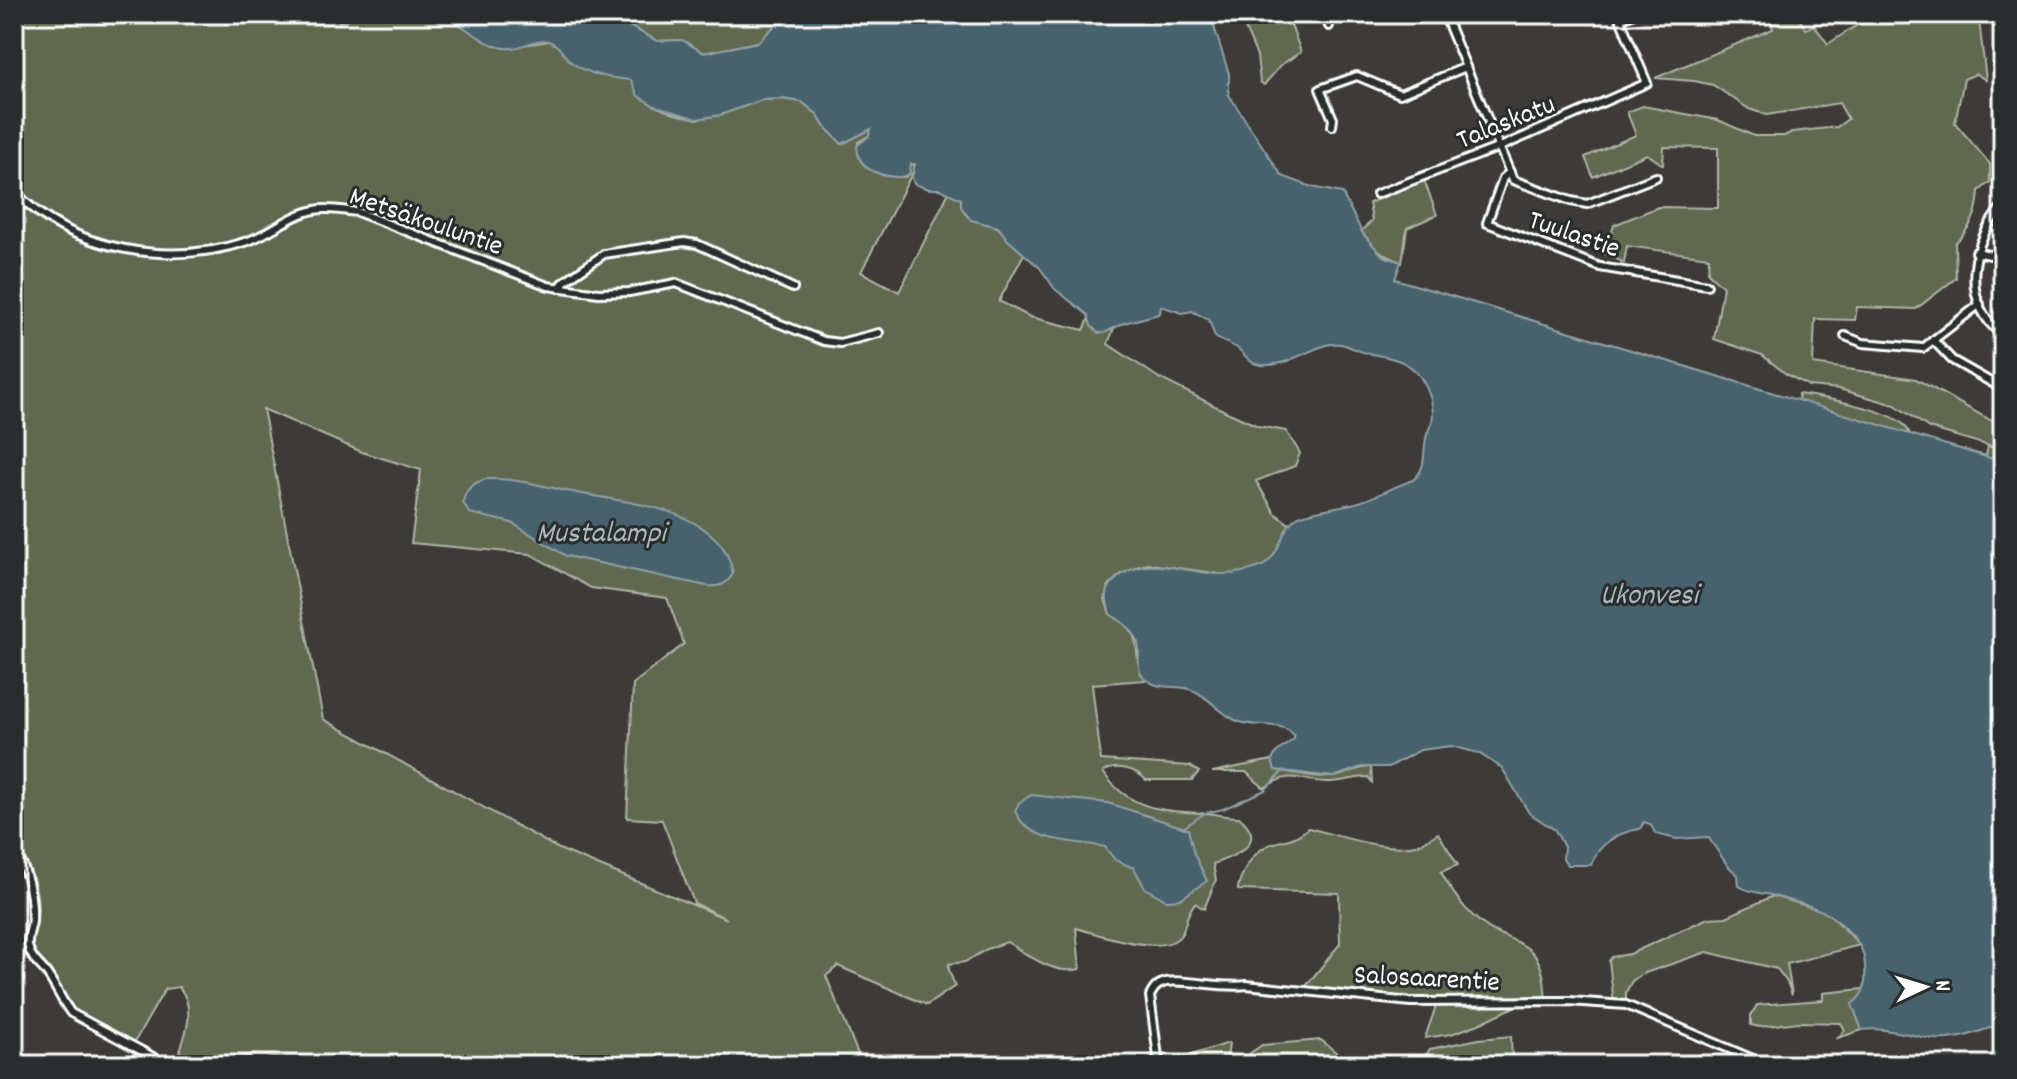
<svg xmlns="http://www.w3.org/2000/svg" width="2017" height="1079" font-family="Dekko,sans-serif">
<rect width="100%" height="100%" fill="#3d3a38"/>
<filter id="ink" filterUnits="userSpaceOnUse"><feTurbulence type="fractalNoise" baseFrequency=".0125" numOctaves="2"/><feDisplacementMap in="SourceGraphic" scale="16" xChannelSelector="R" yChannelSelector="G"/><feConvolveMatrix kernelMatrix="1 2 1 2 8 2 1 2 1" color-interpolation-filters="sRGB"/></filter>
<g filter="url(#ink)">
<g fill="#60694f" stroke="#b0b4a7" stroke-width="2" fill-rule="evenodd">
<path d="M14 14H330L340 22 360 14H438L460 22 472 33 504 48 549 41 557 45 572 62 597 75 631 79 639 96 655 106 675 114 697 119 720 115 762 100 783 99 802 102 817 114 824 126 842 144 871 129 869 136 858 142 860 159 882 175 905 177 909 174 911 164 916 166 861 272 899 292 949 192 961 199C963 229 985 216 1000 229 1008 236 1015 246 1024 254L999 301 1030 317 1084 330 1089 318C1092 333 1101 335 1114 328L1108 344 1159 378 1227 412 1258 426 1286 431 1300 453 1295 466 1256 481 1275 513 1289 524 1303 517 1320 528 1328 523 1329 530 1317 540 1306 539V551L1297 556 1292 555 1290 559 1295 572 1309 584 1306 588 1302 587 1298 594 1306 601 1303 608 1299 606 1298 610 1301 613V623L1292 625 1289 633 1281 639C1278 639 1274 637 1270 637 1263 638 1260 643 1252 642 1221 640 1207 603 1209 576L1220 574 1150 564 1139 566 1120 575 1108 586 1105 599 1110 614C1152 639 1126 652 1147 680L1092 684 1101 760 1190 766 1199 772 1192 780H1146C1135 768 1116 764 1103 772 1128 809 1161 811 1202 813 1214 813 1226 817 1239 817 1270 843 1235 856 1213 864L1216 880 1204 909 1195 903C1184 916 1187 928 1180 936 1164 957 1097 934 1076 928L1080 969C1055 976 1028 955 1007 942L987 949 965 962 949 964V970L955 986 927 1005 838 966 826 976 860 1059 845 1065H281V1059C261 1053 247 1055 227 1061L226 1065H175C184 1039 198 1010 179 987L165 989 134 1043 77 1012C68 1005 33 955 32 946 31 933 38 922 38 909 38 887 29 861 14 846ZM263 409 362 452 421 470 411 543 530 554 591 588 667 598 684 644 633 684 627 818 662 820 694 903 727 919 559 849 323 719Z"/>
<path d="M607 14H779L781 20 758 42 704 53 682 40 657 41Z"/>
<path d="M1239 14H1287L1301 52 1281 65 1264 85 1260 82 1257 56Z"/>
<path d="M1768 14H1796L1806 29 1814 25 1828 44 1874 14H1967L1968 21 1979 20 1986 80 1976 74 1964 79 1955 123 1990 164V182L1979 191C1978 213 1971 228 1955 243L1956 278 1916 309 1857 307 1855 320 1815 319 1813 364 1916 379 2003 427V450L1929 428 1895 405 1839 389 1809 386 1786 374 1762 355 1714 339 1723 287 1708 273 1709 257 1627 246 1624 263 1605 254 1614 225 1658 207 1718 208V148L1664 147 1663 165 1647 154 1593 177 1585 157 1636 135 1627 112 1643 106 1718 120 1754 136H1784L1792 132 1837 127 1848 119 1839 103 1767 115 1749 109 1713 85 1694 81 1655 78 1773 29Z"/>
<path d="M1424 180 1437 215 1407 228 1402 263 1378 251 1361 231 1372 221 1369 203Z"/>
<path d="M1798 394C1821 397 1889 409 1904 425 1907 428 1909 432 1911 436L1986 456 1988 446 2003 451V487L1799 405Z"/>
<path d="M1272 760 1276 770C1294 773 1315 778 1333 777 1346 775 1357 767 1371 767L1372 782 1368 777C1354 777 1344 782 1331 782 1299 783 1295 768 1264 788L1246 772H1212Z"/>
<path d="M1308 828C1339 835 1391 855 1422 843 1427 840 1433 836 1438 833L1458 865 1441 872C1455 898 1472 921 1499 934 1510 939 1523 943 1532 952 1545 966 1545 987 1546 1005L1516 1006 1479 1024 1451 1034 1425 1038 1437 1003 1302 991 1340 944 1339 893 1238 890C1238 882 1241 878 1244 871 1265 831 1287 849 1308 828Z"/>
<path d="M1773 896 1828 912 1860 945 1787 964 1792 995 1787 982 1777 969 1707 952 1642 974 1632 981 1626 992V1005L1614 1004 1609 961 1612 957 1630 954 1708 918 1726 917Z"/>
<path d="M1864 989 1861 997 1853 1004 1862 1030 1838 1038 1845 1030 1841 1023 1798 1022 1759 1027 1751 1025V1015L1757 1005 1823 1000V993Z"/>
<path d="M1511 1036 1512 1065H1448L1426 1055 1430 1049 1479 1039Z"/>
<path d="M1321 1040 1337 1053 1346 1065H1160L1229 1043 1227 1059 1240 1060 1262 1045Z"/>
</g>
<g fill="#47626c" stroke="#91a1a7" stroke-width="2">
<path d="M438 14H607L657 41 682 40 704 53 758 42 781 20 779 14H1210L1229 74V95L1282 176 1312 187 1342 193 1363 234 1383 256 1401 262 1395 279 2003 462V1035L1995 1026C1979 1032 1955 1041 1936 1039 1912 1037 1885 1026 1862 1030L1852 1004C1866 994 1866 982 1865 966 1864 951 1860 944 1850 933 1826 906 1807 906 1774 896 1761 892 1752 894 1739 886L1738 875 1728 866 1708 837 1676 839 1656 834 1650 824 1644 822 1640 829C1618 832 1598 844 1591 865H1568L1563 859 1564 847 1555 830 1529 813 1502 768 1478 753 1451 746 1420 750 1389 767H1362L1333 777 1275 770 1272 760 1277 752 1294 739V735C1279 719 1254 730 1235 720 1218 712 1208 695 1189 689 1176 685 1159 690 1147 680 1132 670 1143 654 1137 640 1131 627 1121 621 1110 614 1106 601 1104 591 1114 581 1146 550 1188 576 1226 574 1236 574 1253 570 1262 566 1282 555 1280 528 1297 517 1304 512 1344 506 1356 503 1376 497 1393 487 1413 480 1430 466 1420 447 1429 429 1437 415 1431 396 1424 383 1412 359 1390 358 1367 353 1350 350 1345 340 1326 345 1304 352 1284 367 1261 365 1249 364 1246 355 1237 348 1230 344 1222 342 1215 337L1209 320 1192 311 1182 313 1161 306 1160 313 1155 315 1124 323 1104 333H1098L1091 326 1088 315 1055 289 1040 268 1008 240 998 227 971 220 961 207V199L940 189H929L914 184 912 177 915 164H911L909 174C897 181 867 174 860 159 857 155 858 150 857 146L869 136 871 129 842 144 824 126 817 114 802 102 783 99 762 100 720 115 697 119 655 106 638 96 631 80C610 78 588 75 571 62 563 55 559 43 548 41 533 37 520 51 505 48 479 44 463 21 438 14Z"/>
<path d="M486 479C516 478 543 486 572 492 615 501 667 503 704 529 721 541 729 553 733 574 726 585 720 587 707 586L566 556 512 523 469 513 463 502C466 488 473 483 486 479Z"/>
<path d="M1031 795 1108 803 1188 829 1194 854 1207 881 1180 899 1166 900 1145 888 1134 868 1115 860 1105 847C1073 840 1029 844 1015 811L1019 803Z"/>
</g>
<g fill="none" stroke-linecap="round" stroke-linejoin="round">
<path stroke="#91a1a7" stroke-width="2" d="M1183 828 1205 813 1223 809 1265 790 1283 771"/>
<defs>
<g id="street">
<path d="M1325 14 1329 26"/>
<path d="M1444 14 1513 180 1571 201 1587 204 1656 177"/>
<path d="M1620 19 1632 14"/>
<path d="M1332 126 1333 119 1320 89 1357 76 1400 94 1466 67"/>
<path d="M1510 172 1503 178 1487 223 1600 267 1707 285"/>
<path d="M14 191C72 252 170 267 248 241 274 232 297 208 327 209 337 209 347 211 357 212L548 286 599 293 629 292 676 283 824 341 840 343 879 333"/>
<path d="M1377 194 1505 145 1647 83 1618 14"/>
<path d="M2003 205C1971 243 1959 301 2003 336"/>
<path d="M1976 252 1990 255 2003 253"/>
<path d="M559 288 565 281 604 254 684 242 697 244 793 288"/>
<path d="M1845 336 1863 343 1923 348 1980 304"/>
<path d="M1933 340 1952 360 2003 389"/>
<path d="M14 850C28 869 33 898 32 921 31 930 27 937 28 946 31 958 37 962 45 971 55 984 61 1000 71 1013L168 1065"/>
<path d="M1159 1065 1150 996C1153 990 1156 985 1163 983 1176 977 1224 989 1246 985L1411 1002 1569 1001 1626 1005 1767 1065"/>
</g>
</defs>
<use href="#street" stroke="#fff" stroke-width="12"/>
<use href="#street" stroke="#2a2d2e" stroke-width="6"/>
</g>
</g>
<g text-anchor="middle" stroke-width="6" stroke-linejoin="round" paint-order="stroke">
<g font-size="28" fill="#fff" stroke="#2a2d2e">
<text transform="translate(1505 120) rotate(-22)" y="10">Talaskatu</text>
<text transform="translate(427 219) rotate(19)" y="10">Metsäkouluntie</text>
<text transform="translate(1575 232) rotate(19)" y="10">Tuulastie</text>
<text transform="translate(1427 976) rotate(3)" y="10">Salosaarentie</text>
</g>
<g font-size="30" font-style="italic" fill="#acb8bd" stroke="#2a2d2e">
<text x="601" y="541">Mustalampi</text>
<text x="1649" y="603">Ukonvesi</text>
</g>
</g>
<rect width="2017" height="1079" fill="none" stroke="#2a2d2e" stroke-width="48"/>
<rect x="24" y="24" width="1969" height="1031" fill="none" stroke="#fff" stroke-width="3" filter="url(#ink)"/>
<g transform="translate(1925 987) rotate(86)" stroke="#2a2d2e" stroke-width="6" paint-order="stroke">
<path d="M0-6L14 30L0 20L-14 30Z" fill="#ffffff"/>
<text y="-12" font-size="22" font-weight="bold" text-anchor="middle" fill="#ffffff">N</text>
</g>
</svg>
